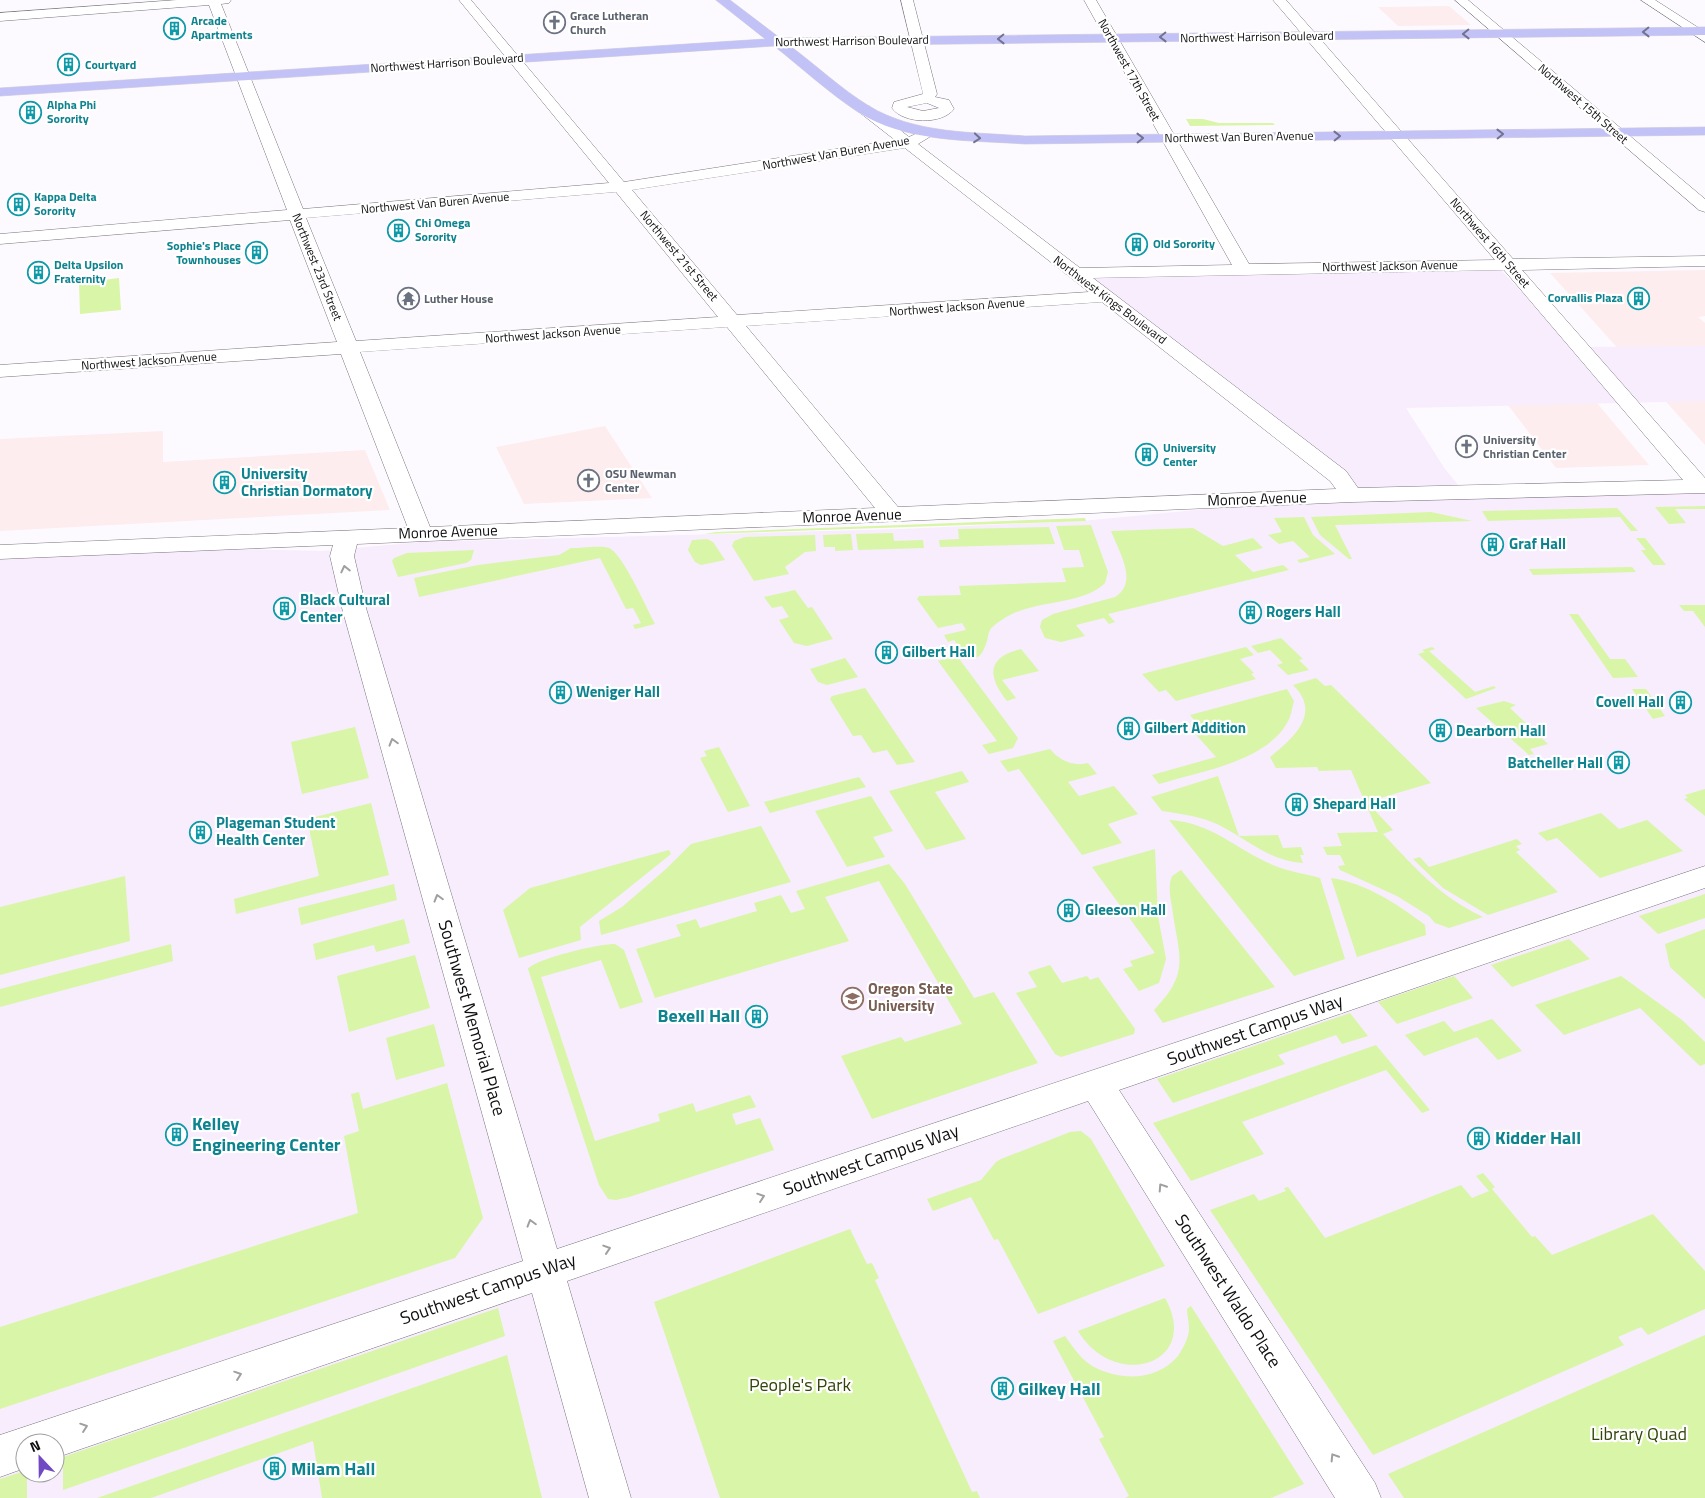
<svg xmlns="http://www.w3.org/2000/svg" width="1705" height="1498" font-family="'Titillium Web',sans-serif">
<rect width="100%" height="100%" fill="#fdfaff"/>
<g fill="#fdedee">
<path d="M1449 6 1471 25 1398 26 1378 7Z"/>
<path d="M1705 270V316L1698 317 1705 323V445L1550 273Z"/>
<path d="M1597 403 1649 465 1556 468 1508 405Z"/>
<path d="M605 426 652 498 524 504 496 447Z"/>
<path d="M163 431V462L365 450 390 510 0 531V439Z"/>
</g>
<path fill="#f7edfd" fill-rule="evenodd" d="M1499 268 1574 347 1705 346V401L1406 408 1445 469 1464 492 1705 486V1498H0V553L111 546 322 551 421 542 901 529 1082 521 1351 495 1075 276ZM25 1443H55V1473H25Z"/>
<g fill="#d9f5a8">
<path d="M1186 119H1203L1219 123H1273L1275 125 1190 126Z"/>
<path d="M119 278 121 310 80 314 79 283Z"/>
<path d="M1705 506V509H1675L1686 523 1669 524 1655 507Z"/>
<path d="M1617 508 1638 531H1631L1620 517 1488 521 1482 511Z"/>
<path d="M1431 512 1472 521 1335 525 1352 559H1349L1320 535 1311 517Z"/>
<path d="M1304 517 1313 535 1335 554 1300 563 1297 560 1310 557 1293 541 1279 544 1268 535 1282 532 1274 518Z"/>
<path d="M1085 518 1086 521 704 534 716 532Z"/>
<path d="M1091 525 1108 572 1105 583C1083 605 1036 600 1008 616 1003 619 993 625 990 630 988 633 988 638 987 641 978 670 967 656 954 640L948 642 944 635 966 630 962 623 938 628 917 599 919 596 961 595 959 586 1066 582 1062 568 1084 567 1079 550H1064L1056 526Z"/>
<path d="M1049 527 1055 544 940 547 939 540 959 539 958 529Z"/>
<path d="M1193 528 1223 546 1253 538 1263 548 1235 555 1253 572 1283 565 1289 570 1108 614 1115 622 1109 624 1104 618 1076 625 1085 636 1061 642 1045 638 1040 627 1042 620 1053 614 1115 597C1139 582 1119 552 1111 531Z"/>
<path d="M893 533 894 541 923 540 924 548 858 550 856 534Z"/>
<path d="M851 534 853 550 835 551V547H824L823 535Z"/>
<path d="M815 535 816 551 805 552 785 567 789 574 754 581 732 546 734 541 745 537Z"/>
<path d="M1636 538H1645L1666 565H1653L1641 550H1646Z"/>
<path d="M707 539 713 542 725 560 701 565 695 562 688 550 692 540Z"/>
<path d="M571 548C580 548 602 545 609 548 623 554 647 609 655 624L635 629 633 625 641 623 633 608 626 609 600 558 419 597 414 578 478 565 559 555Z"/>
<path d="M474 550 471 560 466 563 398 577 392 561 394 558 407 553Z"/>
<path d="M1632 567 1636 572 1533 575 1529 569Z"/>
<path d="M795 590 808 608 812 607 833 639 807 646 794 643 779 620 789 617 782 606 772 608 764 597Z"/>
<path d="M1679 605H1705V627L1693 611H1684Z"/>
<path d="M1569 614H1578L1610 659H1625L1638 677 1613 678Z"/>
<path d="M1281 638 1303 659 1299 660 1309 670 1288 675 1277 665 1283 663 1270 650 1258 653 1251 646Z"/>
<path d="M1246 647 1254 655 1240 659 1254 673 1251 674 1256 679 1176 701 1166 690 1159 692 1142 674Z"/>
<path d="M1432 647 1435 649 1429 651 1475 692 1494 686 1496 688 1466 699 1418 654 1425 652 1422 650Z"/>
<path d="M1021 649 1039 671 1002 680 1016 698 1007 701C987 676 987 657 1021 649Z"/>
<path d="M957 656 1018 738 1013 748 989 754 982 745 997 741 938 661Z"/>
<path d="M845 658 858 677 827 685 818 682 810 669Z"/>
<path d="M1316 678 1325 686 1331 685 1431 783 1367 802 1393 830 1383 834C1416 869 1439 896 1483 917L1449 928 1435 923 1429 916 1397 896 1340 870 1338 866 1345 865 1340 855H1327L1323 847 1342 846 1337 833 1378 832 1351 770 1319 771 1317 767 1276 768 1270 757C1294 738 1322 713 1293 685Z"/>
<path d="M865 688 915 762 897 765 887 750 873 753 861 735 853 736 830 699 832 696Z"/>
<path d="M1287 689 1294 701C1292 708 1291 717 1287 723 1265 762 1198 772 1159 784L1152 775 1216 757 1191 729 1200 727 1190 715Z"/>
<path d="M1632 689H1646L1665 716 1653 719Z"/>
<path d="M1504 701 1516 705 1510 708 1548 744 1530 749 1534 754 1529 755 1476 708Z"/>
<path d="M355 727 369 778 302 794 291 742Z"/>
<path d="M719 747 750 806 728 812 700 758 707 756 704 751Z"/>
<path d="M1050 749C1059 760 1073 767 1088 763L1097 774 1068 782 1079 796 1114 786 1138 814 1108 824 1122 843 1082 855 1019 769 1008 772 1000 761Z"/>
<path d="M962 771 969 782 935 792 966 839 926 850 889 791Z"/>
<path d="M1218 776 1239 836 1278 835 1283 848 1301 847 1304 855H1300L1303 863C1269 861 1247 839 1219 825 1201 816 1181 814 1162 811L1151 797Z"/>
<path d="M859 777 866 787 770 813 764 802Z"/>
<path d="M1705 789V816L1684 799 1688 798 1685 795Z"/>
<path d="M871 796 893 831 873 837 885 857 847 867 815 811Z"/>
<path d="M371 803 389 875 236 914 234 899 319 876 307 819Z"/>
<path d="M1601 813 1619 829 1647 820 1683 851 1600 878 1557 838 1547 841 1538 833Z"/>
<path d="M1169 820C1215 823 1238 852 1278 867 1291 872 1306 874 1320 878L1345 959 1294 976Z"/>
<path d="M761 826 791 882 601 935 599 921 622 907 666 869 691 844Z"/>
<path d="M1517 839 1522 844 1516 846 1520 850 1516 852 1558 892 1488 915 1443 888 1413 859 1420 857 1429 867Z"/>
<path d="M1155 849 1158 916 1166 959 1159 983 1139 991 1123 969 1133 966 1130 961 1155 953 1092 867Z"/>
<path d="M669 850 671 854 580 927 581 940 519 958 503 910 530 888Z"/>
<path d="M889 864 905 884 974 998 994 992 1038 1063 872 1119 841 1056 901 1037 905 1042 962 1024 879 881 825 897 849 941 655 998 636 949 681 936 676 925 696 919 700 928 757 911 754 903 781 895 791 913 805 909 796 891Z"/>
<path d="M1181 870 1275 987 1163 1023 1154 1010C1192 971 1178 955 1172 907 1170 896 1168 886 1172 876Z"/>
<path d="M125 876 130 941 0 975V907Z"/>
<path d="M1331 878C1366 883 1397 904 1425 925L1426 935 1357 957Z"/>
<path d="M394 884 397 900 301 925 298 908Z"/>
<path d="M1705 894V918L1658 934 1639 916Z"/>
<path d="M404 919 410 943 376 952 374 945 316 960 313 944Z"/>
<path d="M1705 929V999L1670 967 1665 944Z"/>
<path d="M1569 939 1590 959 1512 987 1491 965Z"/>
<path d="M171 944 173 961 0 1007V989Z"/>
<path d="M615 944 624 950 643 1002 620 1009 601 960 541 977 595 1141 660 1121 658 1114 693 1103 696 1112 750 1095 756 1107 732 1114 736 1125 760 1118 774 1150 629 1197 616 1200 608 1199 599 1185 528 969C534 959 602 943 615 944Z"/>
<path d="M415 955 430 1008 349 1032 337 976Z"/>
<path d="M1050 965 1062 983 1087 976 1090 980 1098 977 1135 1029 1134 1034 1061 1057 1055 1054 1016 993 1037 987 1028 972Z"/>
<path d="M1454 976 1473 998 1397 1024 1378 1002Z"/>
<path d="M1621 976 1682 1020 1705 1042V1064L1700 1066 1640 1008 1564 1035 1535 1005Z"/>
<path d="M1350 1013 1368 1036 1342 1044 1336 1035 1278 1055 1285 1064 1173 1103 1157 1079Z"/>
<path d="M1492 1019 1522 1051 1498 1060 1477 1037 1424 1056 1405 1035 1444 1021 1454 1032Z"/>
<path d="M434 1024 445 1066 396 1080 386 1038Z"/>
<path d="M1376 1045 1430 1110 1422 1113 1386 1070 1242 1122 1264 1154 1191 1181 1153 1123Z"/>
<path d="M447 1083 483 1218 455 1258 0 1409V1327L358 1213 344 1136 359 1131 351 1094 359 1092 363 1109Z"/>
<path d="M1081 1131 1091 1139 1165 1266 1038 1314 998 1239 994 1240 971 1197 933 1211 927 1199 981 1180 996 1162 1001 1159 1070 1132Z"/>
<path d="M1483 1173 1495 1187 1492 1189 1532 1237 1535 1236 1552 1255 1653 1214 1705 1271V1309L1648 1335 1641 1327 1618 1337 1624 1345 1373 1455 1210 1210 1254 1194 1259 1201 1286 1191 1284 1188 1288 1187 1325 1238 1461 1185 1472 1198 1489 1191 1476 1176Z"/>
<path d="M850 1229 867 1264 872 1263 879 1278 875 1280 972 1492 977 1491 980 1498H720L654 1302Z"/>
<path d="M1165 1298C1202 1364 1115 1392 1078 1331Z"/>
<path d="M1191 1306 1304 1484 1271 1498H1125L1129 1496 1099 1439 1104 1437 1053 1341 1065 1336C1073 1347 1081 1360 1094 1367 1121 1381 1157 1381 1178 1356 1183 1348 1189 1338 1189 1328 1189 1322 1187 1315 1187 1309Z"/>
<path d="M498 1308 505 1336 63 1490V1457Z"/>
<path d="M1705 1335V1498H1404L1388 1474Z"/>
<path d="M507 1355 542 1498H322L313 1441 151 1498H97Z"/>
<path d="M25 1471 27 1473V1498H0V1479Z"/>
</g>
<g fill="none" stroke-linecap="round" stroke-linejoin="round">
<defs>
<g id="minor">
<path d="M177 0H231L229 3 221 4 303 209 609 183 459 0H471L624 182 895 140 859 112 857 109 864 105 869 106 909 137 924 130H934L936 133 918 144 1080 268 1232 265 1084 0H1096L1249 264 1495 260 1273 0H1286L1513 259 1705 256V266L1522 270 1705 478V493L1352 502 357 544 354 556 366 608 557 1249 1705 866V888L1119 1090 1375 1483 1381 1498H1335L1088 1101 567 1281 631 1498H589L532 1293 55 1458V1443H25V1468L0 1477V1435L523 1261 342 608 330 556 333 545 0 559V545L408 528 341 354 0 377V365L337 342 290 220 0 244V234L287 210 209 5 0 21V13ZM905 148 1089 292 737 315 632 190ZM616 192 718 317 356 341 306 218ZM1504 270 1683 480 1358 488 1346 471 1093 278ZM1102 302 1330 481 1336 489 898 507 746 326ZM727 327 875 508 430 527 360 352Z"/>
<path d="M901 0H913L937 94 935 97 949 100 954 109C942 125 903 124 892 108L894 102 923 94ZM927 103 939 108 923 111 907 107Z"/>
<path d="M1455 0H1468L1705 199V212L1699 210Z"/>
<path d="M1641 0H1655L1705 32V42Z"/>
</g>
<path id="major" d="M716 0H730L780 38 1705 27V35L790 46C816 65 841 89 869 106 915 134 973 132 1025 136L1705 127V135L1025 144C970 140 907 143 858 112 829 93 802 68 774 46L0 96V88L765 39Z"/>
</defs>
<use href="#minor" stroke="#78737b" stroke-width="1"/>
<use href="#major" stroke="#d9d8d9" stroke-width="1"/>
<use href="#minor" fill="#fff" fill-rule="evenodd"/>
<use href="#major" fill="#c2c2f6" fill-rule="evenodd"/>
</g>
<defs><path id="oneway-chevron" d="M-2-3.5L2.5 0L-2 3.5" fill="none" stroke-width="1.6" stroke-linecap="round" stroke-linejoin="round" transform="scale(1.25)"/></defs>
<g stroke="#72718f">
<use href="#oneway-chevron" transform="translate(1646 32) rotate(179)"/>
<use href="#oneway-chevron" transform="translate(1466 34) rotate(179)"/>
<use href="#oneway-chevron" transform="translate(1163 37) rotate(179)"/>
<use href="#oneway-chevron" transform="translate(1001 39) rotate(179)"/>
<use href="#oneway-chevron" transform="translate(1500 134) rotate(-1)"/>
<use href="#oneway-chevron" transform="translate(1337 136) rotate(-1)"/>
<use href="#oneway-chevron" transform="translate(977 138) rotate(5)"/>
<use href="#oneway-chevron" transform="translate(1140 138) rotate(-1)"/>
</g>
<g stroke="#9f9fa0">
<use href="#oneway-chevron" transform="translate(345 569) rotate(-103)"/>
<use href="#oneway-chevron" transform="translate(393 742) rotate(-106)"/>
<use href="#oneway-chevron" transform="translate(438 898) rotate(-106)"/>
<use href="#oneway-chevron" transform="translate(1162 1187) rotate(-123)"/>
<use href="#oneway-chevron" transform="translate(761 1197) rotate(-19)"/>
<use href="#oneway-chevron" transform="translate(531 1223) rotate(-106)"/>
<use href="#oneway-chevron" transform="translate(607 1249) rotate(-18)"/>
<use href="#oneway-chevron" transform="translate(238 1375) rotate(-19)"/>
<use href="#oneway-chevron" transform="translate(84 1427) rotate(-19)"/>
<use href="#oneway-chevron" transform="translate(1334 1457) rotate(-122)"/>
</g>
<defs>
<symbol id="church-ring" viewBox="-11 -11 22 22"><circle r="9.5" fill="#fff" stroke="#6b7280" stroke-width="1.5"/><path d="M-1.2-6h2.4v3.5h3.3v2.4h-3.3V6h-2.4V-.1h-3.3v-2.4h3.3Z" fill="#6b7280"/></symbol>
<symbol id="building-ring" viewBox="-11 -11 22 22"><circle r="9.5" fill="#fff" stroke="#0f9aa8" stroke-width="1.5"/><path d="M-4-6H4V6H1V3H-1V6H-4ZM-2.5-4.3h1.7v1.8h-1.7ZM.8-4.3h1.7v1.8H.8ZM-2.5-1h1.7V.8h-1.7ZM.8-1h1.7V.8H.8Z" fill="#0f9aa8"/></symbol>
<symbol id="temple-ring" viewBox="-11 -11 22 22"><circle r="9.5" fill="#fff" stroke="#6b7280" stroke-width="1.5"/><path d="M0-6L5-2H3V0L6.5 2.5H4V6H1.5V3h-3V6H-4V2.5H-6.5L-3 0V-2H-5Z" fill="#6b7280"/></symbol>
<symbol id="university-ring" viewBox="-11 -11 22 22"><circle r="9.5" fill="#fff" stroke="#8d6e63" stroke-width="1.5"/><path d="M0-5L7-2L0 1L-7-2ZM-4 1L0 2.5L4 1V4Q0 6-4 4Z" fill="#8d6e63"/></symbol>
</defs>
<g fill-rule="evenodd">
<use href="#church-ring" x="542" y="10" width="25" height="25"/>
<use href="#building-ring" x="162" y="16" width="25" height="25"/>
<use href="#building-ring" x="56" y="52" width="25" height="25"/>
<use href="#building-ring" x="18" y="100" width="25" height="25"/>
<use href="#building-ring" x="6" y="192" width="25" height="25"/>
<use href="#building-ring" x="386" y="218" width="25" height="25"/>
<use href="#building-ring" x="1124" y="232" width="25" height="25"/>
<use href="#building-ring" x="244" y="240" width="25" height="25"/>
<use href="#building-ring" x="26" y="260" width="25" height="25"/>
<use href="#building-ring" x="1626" y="286" width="25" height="25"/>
<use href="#temple-ring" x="396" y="286" width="25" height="25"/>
<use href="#church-ring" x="1454" y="434" width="25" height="25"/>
<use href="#building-ring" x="1134" y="442" width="25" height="25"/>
<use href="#church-ring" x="576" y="468" width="25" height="25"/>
<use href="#building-ring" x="212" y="470" width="25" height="25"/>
<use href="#building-ring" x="1480" y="532" width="25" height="25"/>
<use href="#building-ring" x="272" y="596" width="25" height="25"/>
<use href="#building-ring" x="1238" y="600" width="25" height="25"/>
<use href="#building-ring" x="874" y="640" width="25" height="25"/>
<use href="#building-ring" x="548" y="680" width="25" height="25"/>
<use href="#building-ring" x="1668" y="690" width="25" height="25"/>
<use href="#building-ring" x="1116" y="716" width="25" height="25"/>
<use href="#building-ring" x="1428" y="718" width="25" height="25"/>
<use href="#building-ring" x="1606" y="750" width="25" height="25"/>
<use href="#building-ring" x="1284" y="792" width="25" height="25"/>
<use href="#building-ring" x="188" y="820" width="25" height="25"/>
<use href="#building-ring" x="1056" y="898" width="25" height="25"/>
<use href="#university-ring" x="840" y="986" width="25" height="25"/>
<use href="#building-ring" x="744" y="1004" width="25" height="25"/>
<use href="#building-ring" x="164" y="1122" width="25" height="25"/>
<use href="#building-ring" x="1466" y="1126" width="25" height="25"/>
<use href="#building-ring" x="990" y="1376" width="25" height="25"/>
<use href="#building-ring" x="262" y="1456" width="25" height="25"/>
</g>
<g text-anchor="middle" stroke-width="4.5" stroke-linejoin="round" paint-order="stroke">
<g font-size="12" font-weight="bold" fill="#5b616d" stroke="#fff" text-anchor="start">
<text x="570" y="20">Grace Lutheran<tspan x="570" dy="14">Church</tspan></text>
<text x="424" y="303">Luther House</text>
<text x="1483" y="444">University<tspan x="1483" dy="14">Christian Center</tspan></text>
<text x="605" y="478">OSU Newman<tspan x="605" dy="14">Center</tspan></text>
</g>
<g font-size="12" font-weight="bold" fill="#0d838f" stroke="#fff" text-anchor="start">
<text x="191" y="25">Arcade<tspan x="191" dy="14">Apartments</tspan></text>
<text x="85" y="69">Courtyard</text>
<text x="47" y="109">Alpha Phi<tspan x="47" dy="14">Sorority</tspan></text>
<text x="34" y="201">Kappa Delta<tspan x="34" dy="14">Sorority</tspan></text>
<text x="415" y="227">Chi Omega<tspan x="415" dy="14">Sorority</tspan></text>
<text x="1153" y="248">Old Sorority</text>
<text x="241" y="250" text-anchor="end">Sophie's Place<tspan x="241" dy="14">Townhouses</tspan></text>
<text x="54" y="269">Delta Upsilon<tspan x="54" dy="14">Fraternity</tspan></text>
<text x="1623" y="302" text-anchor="end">Corvallis Plaza</text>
<text x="1163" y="452">University<tspan x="1163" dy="14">Center</tspan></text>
</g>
<g font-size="12" fill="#100e11" stroke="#fff">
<text transform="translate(1257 37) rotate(-1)" y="4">Northwest Harrison Boulevard</text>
<text transform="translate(852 41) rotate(-1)" y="4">Northwest Harrison Boulevard</text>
<text transform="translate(447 63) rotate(-4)" y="4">Northwest Harrison Boulevard</text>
<text transform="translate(1129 70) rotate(61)" y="4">Northwest 17th Street</text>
<text transform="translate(1583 104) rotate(41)" y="4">Northwest 15th Street</text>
<text transform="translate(1239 137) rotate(-1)" y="4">Northwest Van Buren Avenue</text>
<text transform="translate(836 153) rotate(-10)" y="4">Northwest Van Buren Avenue</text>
<text transform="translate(435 203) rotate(-5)" y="4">Northwest Van Buren Avenue</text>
<text transform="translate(1490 243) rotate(49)" y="4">Northwest 16th Street</text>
<text transform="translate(679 256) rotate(50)" y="4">Northwest 21st Street</text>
<text transform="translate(1390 266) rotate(-1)" y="4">Northwest Jackson Avenue</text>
<text transform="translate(317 267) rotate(68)" y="4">Northwest 23rd Street</text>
<text transform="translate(1110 300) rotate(37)" y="4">Northwest Kings Boulevard</text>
<text transform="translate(957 307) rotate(-4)" y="4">Northwest Jackson Avenue</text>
<text transform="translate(553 334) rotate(-4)" y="4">Northwest Jackson Avenue</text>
<text transform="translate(149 361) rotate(-4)" y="4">Northwest Jackson Avenue</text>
</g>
<g font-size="15" font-weight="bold" fill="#0d838f" stroke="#fff" text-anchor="start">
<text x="241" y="479">University<tspan x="241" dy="17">Christian Dormatory</tspan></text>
<text x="1509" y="549">Graf Hall</text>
<text x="300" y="605">Black Cultural<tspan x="300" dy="17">Center</tspan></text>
<text x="1266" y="617">Rogers Hall</text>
<text x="902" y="657">Gilbert Hall</text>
<text x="576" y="697">Weniger Hall</text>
<text x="1664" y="707" text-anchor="end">Covell Hall</text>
<text x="1144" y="733">Gilbert Addition</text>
<text x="1456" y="736">Dearborn Hall</text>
<text x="1603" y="768" text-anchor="end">Batcheller Hall</text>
<text x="1313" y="809">Shepard Hall</text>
<text x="216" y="828">Plageman Student<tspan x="216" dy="17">Health Center</tspan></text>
<text x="1085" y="915">Gleeson Hall</text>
</g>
<g font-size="15" fill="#100e11" stroke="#fff">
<text transform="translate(1257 499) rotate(-2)" y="5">Monroe Avenue</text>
<text transform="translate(852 516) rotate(-2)" y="5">Monroe Avenue</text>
<text transform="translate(448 532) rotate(-2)" y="5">Monroe Avenue</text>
</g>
<g font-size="15" font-weight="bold" fill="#785e54" stroke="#fff" text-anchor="start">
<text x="868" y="994">Oregon State<tspan x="868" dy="17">University</tspan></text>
</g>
<g font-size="18" font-weight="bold" fill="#0d838f" stroke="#fff" text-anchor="start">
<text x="740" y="1022" text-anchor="end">Bexell Hall</text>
<text x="192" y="1130">Kelley<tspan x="192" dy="21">Engineering Center</tspan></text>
<text x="1495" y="1144">Kidder Hall</text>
<text x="1018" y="1395">Gilkey Hall</text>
<text x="291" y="1475">Milam Hall</text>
</g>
<g font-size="18" fill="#100e11" stroke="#fff">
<text transform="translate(472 1018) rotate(74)" y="6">Southwest Memorial Place</text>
<text transform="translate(1255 1030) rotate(-19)" y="6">Southwest Campus Way</text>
<text transform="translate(871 1160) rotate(-19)" y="6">Southwest Campus Way</text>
<text transform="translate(488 1289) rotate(-19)" y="6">Southwest Campus Way</text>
<text transform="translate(1228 1291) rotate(57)" y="6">Southwest Waldo Place</text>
</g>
<g font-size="18" fill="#33440a" stroke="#fff">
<text x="800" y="1391">People's Park</text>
<text x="1639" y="1440">Library Quad</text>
</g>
</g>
<g transform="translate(40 1458) rotate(338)"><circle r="24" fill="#ffffff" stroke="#9f9fa0"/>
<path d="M0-4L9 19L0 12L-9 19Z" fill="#7149c2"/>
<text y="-8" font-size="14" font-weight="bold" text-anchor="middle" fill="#100e11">N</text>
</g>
</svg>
